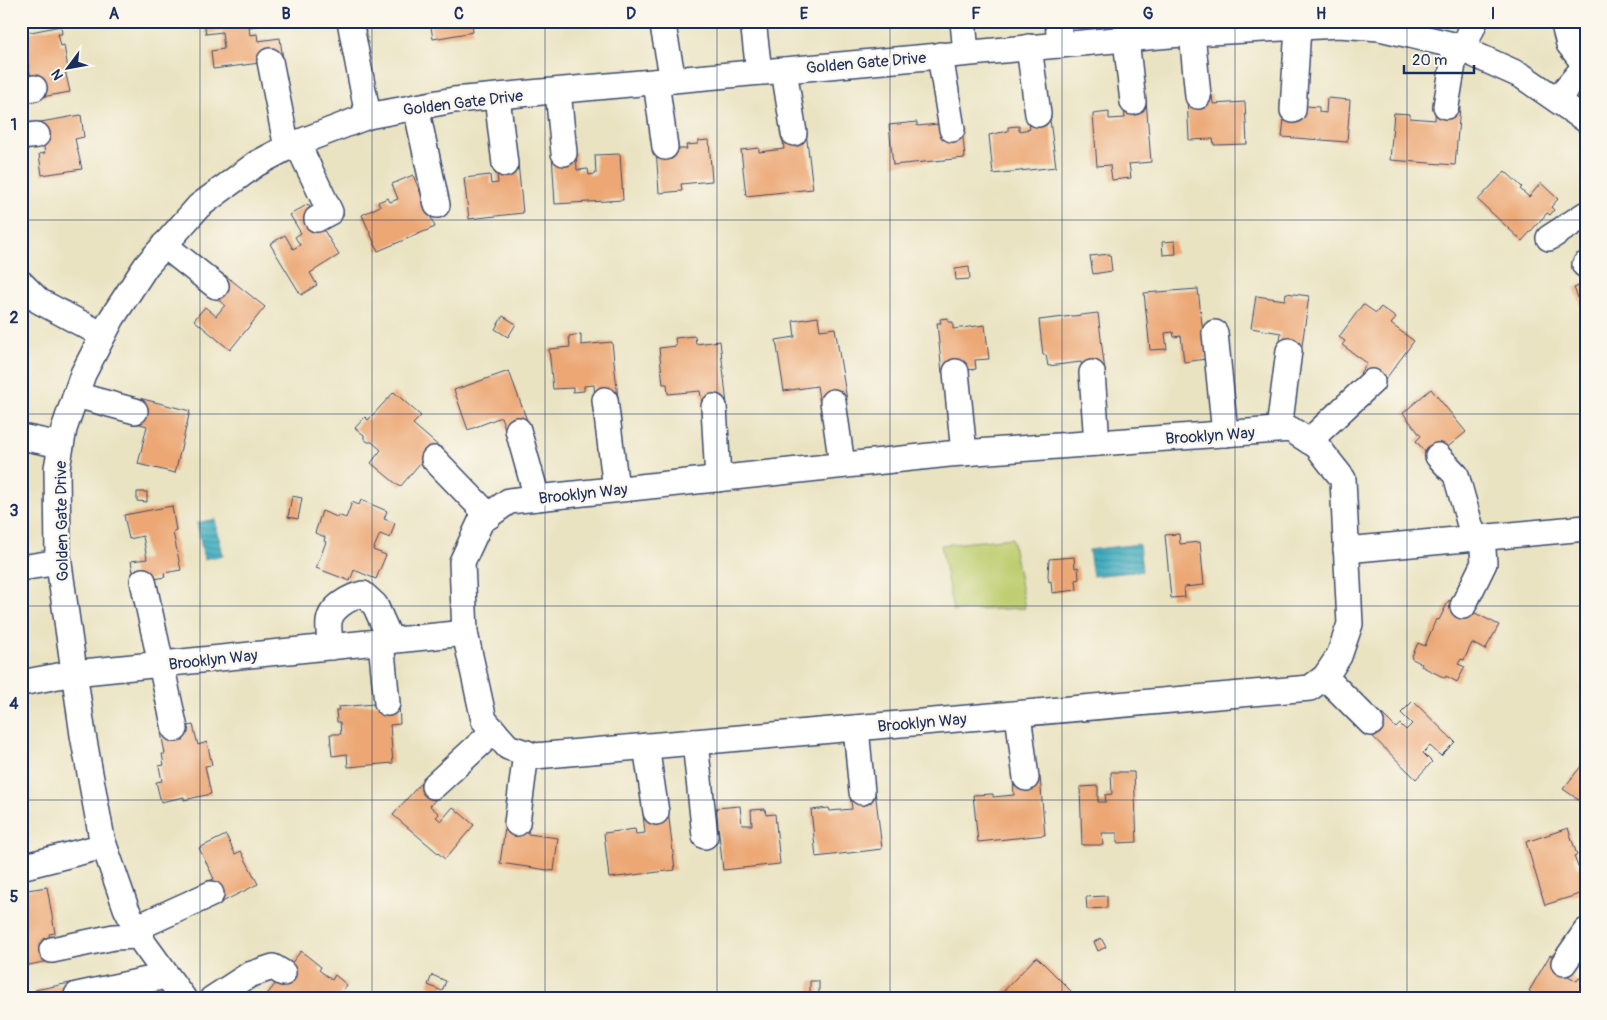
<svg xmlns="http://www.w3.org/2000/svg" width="1607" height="1020" font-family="Pangolin,sans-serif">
<defs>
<pattern id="water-rules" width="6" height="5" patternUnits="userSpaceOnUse" patternTransform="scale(1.25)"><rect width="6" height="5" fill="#40adbf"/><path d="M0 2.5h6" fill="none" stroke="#358d9e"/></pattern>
</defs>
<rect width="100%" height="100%" fill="#fbf7ec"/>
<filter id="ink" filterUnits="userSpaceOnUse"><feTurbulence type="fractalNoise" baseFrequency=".02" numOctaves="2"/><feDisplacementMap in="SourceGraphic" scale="10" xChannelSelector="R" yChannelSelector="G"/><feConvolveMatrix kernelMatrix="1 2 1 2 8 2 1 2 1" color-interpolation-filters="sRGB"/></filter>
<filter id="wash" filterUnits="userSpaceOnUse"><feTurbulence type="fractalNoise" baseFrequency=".0096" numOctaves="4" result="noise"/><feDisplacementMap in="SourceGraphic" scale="20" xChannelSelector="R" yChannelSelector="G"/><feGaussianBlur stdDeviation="1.12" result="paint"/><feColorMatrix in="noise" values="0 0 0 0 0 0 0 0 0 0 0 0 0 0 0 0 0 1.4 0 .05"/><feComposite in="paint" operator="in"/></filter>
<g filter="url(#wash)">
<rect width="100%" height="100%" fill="#eae3c2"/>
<path fill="#becd6f" stroke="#6c7e66" d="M1012 538 1025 608 953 611 941 545Z"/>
<g fill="url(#water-rules)" stroke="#2e6e8e">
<path d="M215 519 223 555 204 559 197 523Z"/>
<path d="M1139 544 1142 571 1093 576 1089 550Z"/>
</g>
<g id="blocks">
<g fill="#eca774">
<path d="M204 21H263V25L249 27 250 35 257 34 258 41 280 38 283 60 213 69 211 51 224 49 222 32 206 34Z"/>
<path d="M430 21H472L473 32 433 39Z"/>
<path d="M61 26 62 34H58L61 46 64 45 68 69 65 70 70 92 36 98 21 34Z"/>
<path d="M1212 95 1213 104 1245 102 1247 144 1214 145 1213 139 1189 140 1187 97Z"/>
<path d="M1327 98 1350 100 1347 142 1282 137 1285 110 1306 111V106L1319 107V112L1326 113Z"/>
<path d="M1146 100 1151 162 1129 164 1131 178 1112 180 1110 165 1097 166 1093 114 1109 112V119L1125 118 1124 102Z"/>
<path d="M1436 105 1460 107 1455 165 1390 160 1394 113 1410 114V118L1435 120Z"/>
<path d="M1049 112 1056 167 993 174 989 135 1008 131V127L1019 126V131L1030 129 1028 115Z"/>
<path d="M81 115 84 137 75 139 82 169 42 175 39 154 45 153 43 142H38L35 123Z"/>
<path d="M917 122V126L939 124 962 128 965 158 893 165 889 125Z"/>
<path d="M806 132 813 189 746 196 741 150 759 148V152L784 149 782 134Z"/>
<path d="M709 140 712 181 681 184 682 191 659 193 656 147 677 145 678 149H687L686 145 698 144V141Z"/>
<path d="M576 152 577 170 588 169 589 175 596 174 595 155 620 154 623 200 555 204 552 154Z"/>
<path d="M518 163 523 213 469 219 464 178 490 175 491 184 498 183 496 165Z"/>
<path d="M1505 171 1522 187 1520 189 1529 197 1541 183 1558 199 1551 207 1554 210 1550 215 1547 213 1522 241 1478 200Z"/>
<path d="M413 175 435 227 378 251 362 215 380 206 378 202 388 198 390 202 398 199 392 184Z"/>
<path d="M308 204 339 255 310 273 317 285 301 295 270 244 285 235 293 249 300 245 295 237 301 233 290 215Z"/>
<path d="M1175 241 1176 254 1163 255 1162 242Z"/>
<path d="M1110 254 1112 271 1093 274 1090 256Z"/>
<path d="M969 267 970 279 956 280 955 269Z"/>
<path d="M225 275 265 307 230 350 194 320 205 307 216 316 225 305 210 294Z"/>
<path d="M1586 283V317L1574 288Z"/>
<path d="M1198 289 1206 359 1184 362 1181 336 1174 337 1173 332 1165 333 1167 349 1150 350 1144 293Z"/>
<path d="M1286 293 1309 296 1301 353 1279 349 1281 333 1251 328 1256 296 1285 300Z"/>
<path d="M1363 304 1376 313 1381 307 1396 318 1391 324 1414 341 1379 388 1360 373 1367 363 1342 345 1345 341 1339 337Z"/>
<path d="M1098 313 1105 372 1083 375 1081 362 1048 366 1046 355H1043L1039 320Z"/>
<path d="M503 316 516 324 508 337 495 329Z"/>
<path d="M818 317 820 330 835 328 847 400 820 404 817 386 784 391 776 340 795 337 793 321Z"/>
<path d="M948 318V322H953V329L985 325 989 359 975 360 976 369 942 373 937 323H941L940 319Z"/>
<path d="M581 334V345L612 342 618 399 595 401 594 385 584 386V391L573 392V388L553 389 549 349 570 347 569 336Z"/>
<path d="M695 336 696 344 720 341 727 405 703 408 700 391 668 394 667 384H663L659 348 676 346 675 338Z"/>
<path d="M509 371 529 426 507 434 501 417 468 430 454 390Z"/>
<path d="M1431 389 1466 432 1432 460 1416 441 1421 436 1403 413Z"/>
<path d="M394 392 421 416 413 424 442 449 427 467 421 462 400 487 371 463 381 450 372 442H368L364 439V435L355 428 365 417 368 420Z"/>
<path d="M139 398 190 411 175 473 138 464 147 426 133 422Z"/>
<path d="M137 492H147V502L137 501Z"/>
<path d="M292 496 302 498 298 519 288 517Z"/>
<path d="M361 500 387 511 384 519 395 523 390 538 380 534 373 550 386 555 376 579 354 570 350 581 316 568 326 542 324 541 325 537 315 533 322 511 337 517 338 515 346 518 352 502 359 505Z"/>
<path d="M172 506 176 531 173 532 181 570 164 573 165 577 135 583 131 561 147 559 143 536 129 539 124 515Z"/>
<path d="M1179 534 1180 544 1200 542 1204 585 1184 587 1185 597 1171 598 1165 535Z"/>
<path d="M1074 557 1075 568 1078 567 1079 579 1076 580 1077 590 1052 593 1051 581 1049 582 1048 576 1049 559Z"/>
<path d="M1449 600 1499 625 1485 650 1472 643 1464 660 1461 659 1458 664 1465 667 1457 682 1446 676 1445 678 1421 666 1422 664 1411 658 1418 643 1425 646 1436 619 1439 620Z"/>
<path d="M1413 701 1455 742 1441 756 1430 746 1423 753 1432 762 1416 779 1365 729 1381 713 1396 728 1400 724 1406 730 1412 724 1401 713Z"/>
<path d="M399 702 400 724 390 725 393 763 348 767 347 754 332 756 330 734H341L340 722H337L336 710H339L338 707Z"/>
<path d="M193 725 198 745 207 742 212 765 205 766 211 794 184 800V797L161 802 156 782 162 781 159 766 164 765 162 754H165L161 732Z"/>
<path d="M1586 760V805L1563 789Z"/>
<path d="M1111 772H1134L1137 842 1117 843V833H1102L1103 845H1082L1080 787 1098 786V802H1106L1105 795 1112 794Z"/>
<path d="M1040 777 1045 835 978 842 973 795 993 794V797L1014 795 1013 779Z"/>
<path d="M425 778 441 793 430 806 439 814 436 817 441 821 453 807 474 825 445 859 393 815Z"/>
<path d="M875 790 882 849 816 857 811 810 829 808 830 811 852 809 850 793Z"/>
<path d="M740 806 742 825H752L751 810 765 809 766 815 775 814 780 864 723 870 716 808Z"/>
<path d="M668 810 675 870 609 878 604 833 635 829 636 834 645 833 643 813Z"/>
<path d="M506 821 529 825 528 834 558 838 554 871 500 863Z"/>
<path d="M21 822 28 843 21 845Z"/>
<path d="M1568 828 1577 855 1574 856 1578 867 1586 865V892L1545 905 1526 842Z"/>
<path d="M226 835 235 854 241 851 258 884 216 905 206 882 214 879 199 848Z"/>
<path d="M47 887 55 933 49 934 54 960 24 966 21 951V891Z"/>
<path d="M1107 896V908L1087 909 1086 897Z"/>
<path d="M1101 938 1106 947 1098 951 1094 942Z"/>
<path d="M301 951 321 967 319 970 332 980 335 975 347 985 336 999H313L311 997 310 999H300L294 994 291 999H267L265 997Z"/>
<path d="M1550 955 1573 968 1568 976 1577 981 1579 978 1586 982V999H1542L1529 991Z"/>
<path d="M1036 957 1040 960 1079 999H996Z"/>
<path d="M432 975 446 981 442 991 428 985Z"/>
<path d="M810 981H819V994L810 995Z"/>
<path d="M75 982 78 999H37L35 990Z"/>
</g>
</g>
</g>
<g filter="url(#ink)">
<use href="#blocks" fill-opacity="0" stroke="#3a4a6d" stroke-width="1"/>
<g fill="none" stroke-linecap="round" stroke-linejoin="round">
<defs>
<g id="minor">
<path d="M350 21 368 116"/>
<path d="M662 21 673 80"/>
<path d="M753 21 759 72"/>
<path d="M963 21 966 53"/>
<path d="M1058 21 1060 45"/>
<path d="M1563 21 1569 44 1585 65"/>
<path d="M1192 33 1198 96"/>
<path d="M1126 39 1133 102"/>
<path d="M1029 47 1038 114"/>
<path d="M1463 49 1475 21"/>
<path d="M940 55 952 129"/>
<path d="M270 61 287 148"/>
<path d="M784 70 794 133"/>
<path d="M656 82 665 147"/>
<path d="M21 90 34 88"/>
<path d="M558 91 564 153"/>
<path d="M497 97 505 164"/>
<path d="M1557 99 1586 65"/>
<path d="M1446 106 1456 46"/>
<path d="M416 107 437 205"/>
<path d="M1293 110 1298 27"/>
<path d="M21 137 37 135"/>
<path d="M297 143 330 212 317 219"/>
<path d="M1549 238 1586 214"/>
<path d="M164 245 216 286"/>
<path d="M1585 265H1586"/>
<path d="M21 283 39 301 103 335"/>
<path d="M1215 333 1225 434"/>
<path d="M956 372 964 453"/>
<path d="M1092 373 1097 443"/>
<path d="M76 395 135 411"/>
<path d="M605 400 616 489"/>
<path d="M833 402 842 465"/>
<path d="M714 407 718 479"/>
<path d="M1279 429 1289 351"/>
<path d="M1290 429 1317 446 1343 479 1350 624 1339 656 1325 677 1310 688 535 756 508 747 484 720 465 633 462 562 481 521 509 501 949 454Z"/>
<path d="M518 430 537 498"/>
<path d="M21 437 61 445"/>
<path d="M1309 441 1372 382"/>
<path d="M1438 456 1456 475 1474 539"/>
<path d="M434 459 489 516"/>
<path d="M1346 550 1586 528"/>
<path d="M21 568 59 562"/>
<path d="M143 581 175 729"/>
<path d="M1463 606 1484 563 1482 538"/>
<path d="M381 642 387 703"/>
<path d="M331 647C330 639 328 630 329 622 331 607 350 597 363 594L375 605 391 641"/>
<path d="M1325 677 1371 723"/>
<path d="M21 683 74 673 465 633"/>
<path d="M1018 714 1026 778"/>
<path d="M856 728 862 792"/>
<path d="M695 742 705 836"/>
<path d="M646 746 656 812"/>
<path d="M434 786 494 731"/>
<path d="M517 823 526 753"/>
<path d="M21 867 104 846"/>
<path d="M136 928 211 894"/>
<path d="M52 950 114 937 140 936"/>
<path d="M1564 963 1586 931"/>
<path d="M77 995 166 976"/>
<path d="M184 999 144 944 126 908 102 839 83 735 58 557 57 468 64 429 83 374 112 318 146 266 199 206 256 164 292 145 368 116 454 100 1192 33 1339 25 1380 28 1453 45 1522 76 1586 120"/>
<path d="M212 999 249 975 273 967 283 973"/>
</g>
</defs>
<use href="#minor" stroke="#3a4a6d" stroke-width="28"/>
<use href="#minor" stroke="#fff" stroke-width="25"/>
</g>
</g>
<path fill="none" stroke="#1b2f5e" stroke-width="1" stroke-opacity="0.55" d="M200 21V999M372 21V999M545 21V999M717 21V999M890 21V999M1062 21V999M1235 21V999M1407 21V999M21 220H1586M21 414H1586M21 606H1586M21 800H1586"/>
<g text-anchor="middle" stroke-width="5" stroke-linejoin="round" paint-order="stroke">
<g font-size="16" fill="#1b2f5e" stroke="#fbf7ec">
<text transform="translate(866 62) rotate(-5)" y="6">Golden Gate Drive</text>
<text transform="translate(463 102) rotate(-7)" y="6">Golden Gate Drive</text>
<text transform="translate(1210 435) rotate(-4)" y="6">Brooklyn Way</text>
<text transform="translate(583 493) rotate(-6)" y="6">Brooklyn Way</text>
<text transform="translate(61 521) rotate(-91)" y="6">Golden Gate Drive</text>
<text transform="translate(213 659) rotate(-6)" y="6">Brooklyn Way</text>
<text transform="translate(922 722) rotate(-5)" y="6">Brooklyn Way</text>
</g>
</g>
<rect width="1607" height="1020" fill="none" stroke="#fbf7ec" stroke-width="55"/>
<g transform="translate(68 68) rotate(238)" stroke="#fbf7ec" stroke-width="4" paint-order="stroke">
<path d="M0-4L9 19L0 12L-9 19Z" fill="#1b2f5e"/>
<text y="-8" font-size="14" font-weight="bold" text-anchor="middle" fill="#1b2f5e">N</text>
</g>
<path d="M1404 65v8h70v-8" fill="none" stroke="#1b2f5e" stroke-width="2.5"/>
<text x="1412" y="65" font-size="15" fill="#1b2f5e" stroke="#fbf7ec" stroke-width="4" paint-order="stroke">20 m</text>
<rect x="28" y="28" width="1552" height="964" fill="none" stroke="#1b2f5e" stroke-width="2"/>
<g font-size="16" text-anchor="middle" font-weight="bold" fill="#1b2f5e">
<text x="114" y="19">A</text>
<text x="286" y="19">B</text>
<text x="459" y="19">C</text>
<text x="631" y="19">D</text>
<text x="804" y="19">E</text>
<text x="976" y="19">F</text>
<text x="1148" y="19">G</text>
<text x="1321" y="19">H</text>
<text x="1493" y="19">I</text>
<text x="14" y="130">1</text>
<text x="14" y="323">2</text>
<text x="14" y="516">3</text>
<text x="14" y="709">4</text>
<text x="14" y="902">5</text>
</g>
</svg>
